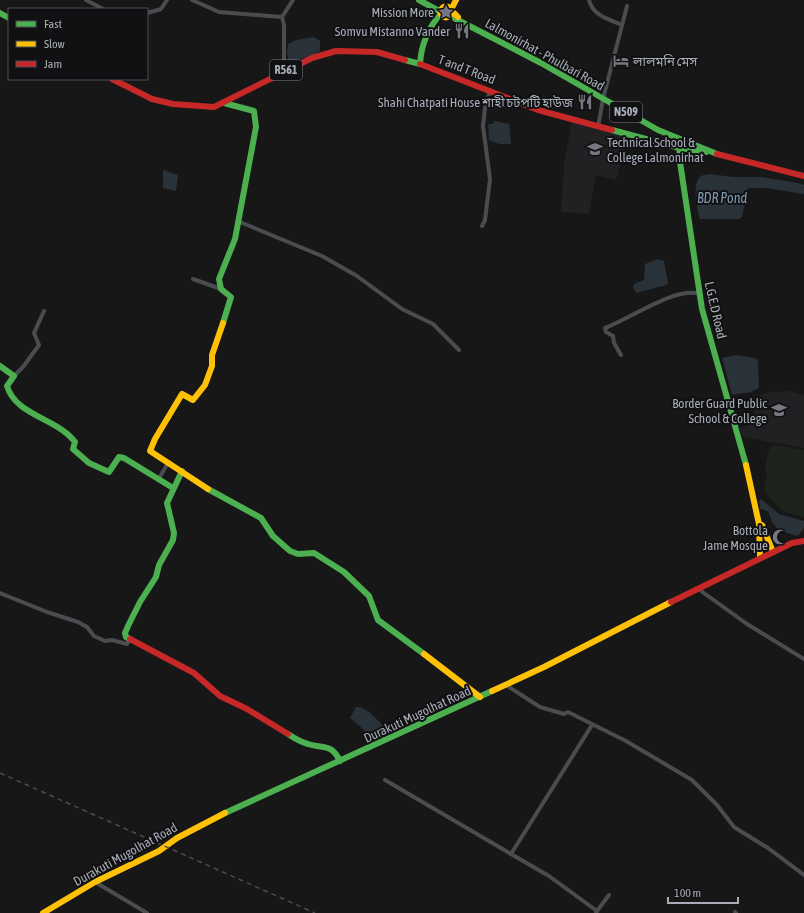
<svg xmlns="http://www.w3.org/2000/svg" width="804" height="913" font-family="'Asap Condensed','Noto Sans Bengali',sans-serif">
<rect width="100%" height="100%" fill="#171717"/>
<g fill="#212123">
<path d="M572 120 628 134 616 180 596 175 589 214 561 212 564 165Z"/>
<path d="M790 391 804 395V448L743 437 740 428 755 423 753 397 771 392Z"/>
</g>
<path fill="#1d241e" d="M775 445 804 450V517C786 515 774 505 764 490L767 477 765 466 769 449Z"/>
<g fill="#2a3239">
<path d="M314 37 320 41V51L311 56 289 62 287 52 288 44 296 40Z"/>
<path d="M494 121 509 124 511 144H499L489 140 488 124H493Z"/>
<path d="M163 170 178 175 176 191 163 188Z"/>
<path d="M709 174 733 177H761L798 183 804 185V194L766 188H748L742 217 739 219H700C697 210 693 188 698 180 700 175 704 175 709 174Z"/>
<path d="M657 259 664 261 668 283 666 285 636 293 633 287 634 284 644 280 645 264Z"/>
<path d="M736 355 755 358 758 361 759 388 751 392 732 395 722 358Z"/>
<path d="M761 499 779 514 804 521V528L798 536C790 534 779 531 774 525 768 517 773 511 760 509L759 501Z"/>
<path d="M356 707C368 706 380 724 389 731L387 736 372 741 362 728 350 718Z"/>
</g>
<g fill="none" stroke-linecap="round" stroke-linejoin="round">
<g stroke="#4b4c50" stroke-width="4">
<path d="M86 0 103 9"/>
<path d="M192 0 219 12 282 17"/>
<path d="M589 0C593 16 609 19 622 25"/>
<path d="M147 13 161 9 167 0"/>
<path d="M284 71V25L282 17 293 0"/>
<path d="M598 127 603 99 627 6"/>
<path d="M240 222 322 256 357 276 402 309 433 324 459 350"/>
<path d="M482 226 485 220 490 179 483 126 485 108 490 90"/>
<path d="M193 279 221 289"/>
<path d="M621 355 614 343 613 336 606 332 605 328C630 319 675 286 700 294"/>
<path d="M14 376 23 367 39 345 34 333 44 311"/>
<path d="M158 480 168 463"/>
<path d="M697 588 747 624 804 659"/>
<path d="M0 593 47 612 78 622 87 627 94 636 105 641 112 640 127 644 130 639"/>
<path d="M506 685 540 707 564 714 568 712 626 741 692 780 717 805 734 827 768 848 804 875"/>
<path d="M592 725 511 854 549 876 597 911 596 913"/>
<path d="M385 780 511 854"/>
<path d="M95 882 147 913"/>
<path d="M597 911 609 895"/>
<path d="M735 912 736 913"/>
</g>
<g stroke="#4caf50" stroke-width="6">
<path d="M419 0 441 12"/>
<path d="M0 13 9 18"/>
<path d="M450 16 541 63 658 130 717 154"/>
<path d="M405 60 420 64C421 46 428 27 441 14"/>
<path d="M612 130 680 148 706 152"/>
<path d="M679 139 680 162 702 309 746 465"/>
<path d="M223 323 231 297 221 289 219 279 235 239 256 127 254 111 224 103"/>
<path d="M0 366 14 376 7 386C16 416 57 418 75 442L73 449 89 463 109 472 119 457 124 458 173 488"/>
<path d="M208 489 261 518 273 536 290 551 298 554 314 553 344 572 369 596 378 620 424 654"/>
<path d="M130 639 126 637 125 633 128 626 140 602 156 577 159 565 173 540 174 533 167 503 182 471"/>
<path d="M288 734C294 738 301 742 308 744 324 749 331 743 340 761"/>
<path d="M225 813 492 691"/>
</g>
<g stroke="#ffc107" stroke-width="6">
<path d="M456 0 451 10 458 17"/>
<circle cx="446" cy="12" r="5.5"/>
<path d="M746 465 759 524 760 558"/>
<path d="M208 489 150 451 155 439 182 394 193 400 205 385 212 366V355L223 323"/>
<path d="M759 524 762 525 773 552"/>
<path d="M424 654 480 697"/>
<path d="M492 691 544 667 671 602"/>
<path d="M43 913 95 882 159 851 177 838 225 813"/>
</g>
<g stroke="#c62828" stroke-width="6">
<path d="M420 64 538 110 612 130"/>
<path d="M112 79 152 99 173 104 214 107 312 58 336 51 377 52 405 60"/>
<path d="M717 154 804 176"/>
<path d="M671 602 792 543 804 541"/>
<path d="M130 639 194 673 220 696 247 709 288 734"/>
</g>
<path stroke="#4b4c4f" stroke-width="1.5" stroke-dasharray="5 4" stroke-linecap="butt" d="M0 773 315 913"/>
</g>
<defs>
<symbol id="sight-bare" viewBox="-9 -9 18 18"><path d="M0-6L1.8-2.2L6-1.7L2.9 1.2L3.7 5.4L0 3.3L-3.7 5.4L-2.9 1.2L-6-1.7L-1.8-2.2Z" fill="#757880" stroke="#111113" stroke-width="2.5" paint-order="stroke"/></symbol>
<symbol id="restaurant-bare" viewBox="-9 -9 18 18"><path d="M-5-6h1v4h1v-4h1v4h1v-4h1v5L-1.5 .5V6h-2V.5L-5-1ZM5-6V6H3V1.5H1.5Q1.5-4 5-6Z" fill="#757880" stroke="#111113" stroke-width="2.5" paint-order="stroke"/></symbol>
<symbol id="hotel-bare" viewBox="-9 -9 18 18"><path d="M-6-4.5h1.5V1H6V5H4.5V3h-9V5H-6ZM-4 0a1.8 1.8 0 1 1 3.6 0ZM.5 0V-2.5h3Q6-2.5 6 0Z" fill="#757880" stroke="#111113" stroke-width="2.5" paint-order="stroke"/></symbol>
<symbol id="school-bare" viewBox="-9 -9 18 18"><path d="M0-5L7-2L0 1L-7-2ZM-4 1L0 2.5L4 1V4Q0 6-4 4Z" fill="#757880" stroke="#111113" stroke-width="2.5" paint-order="stroke"/></symbol>
<symbol id="mosque-bare" viewBox="-9 -9 18 18"><path d="M3.5-4.9A6 6 0 1 0 3.5 4.9A5 5 0 1 1 3.5-4.9Z" fill="#757880" stroke="#111113" stroke-width="2.5" paint-order="stroke"/></symbol>
</defs>
<g fill-rule="evenodd">
<use href="#sight-bare" x="435" y="1" width="22" height="22"/>
<use href="#restaurant-bare" x="451" y="20" width="22" height="22"/>
<use href="#hotel-bare" x="610" y="50" width="22" height="22"/>
<use href="#restaurant-bare" x="574" y="91" width="22" height="22"/>
<use href="#school-bare" x="584" y="138" width="22" height="22"/>
<use href="#school-bare" x="768" y="399" width="22" height="22"/>
<use href="#mosque-bare" x="769" y="526" width="22" height="22"/>
</g>
<g text-anchor="middle" stroke-width="4" stroke-linejoin="round" paint-order="stroke">
<g fill="#111113" stroke="#7b7e86" stroke-width="1">
<rect x="270" y="60" width="32" height="20" rx="3"/>
<rect x="610" y="102" width="32" height="20" rx="3"/>
</g>
<g font-size="12" font-weight="bold" fill="#a8adb8">
<text x="286" y="74">R561</text>
<text x="626" y="116">N509</text>
</g>
<g font-size="13" fill="#a8adb8" stroke="#111113" text-anchor="end">
<text x="434" y="17">Mission More</text>
<text x="450" y="36">Somvu Mistanno Vander</text>
<text x="633" y="66" text-anchor="start">লালমনি মেস</text>
<text x="573" y="107">Shahi Chatpati House শাহী চটপটি হাউজ</text>
<text x="607" y="147" text-anchor="start">Technical School &amp;<tspan x="607" dy="15">College Lalmonirhat</tspan></text>
<text x="767" y="408">Border Guard Public<tspan x="767" dy="15">School &amp; College</tspan></text>
<text x="768" y="535">Bottola<tspan x="768" dy="15">Jame Mosque</tspan></text>
</g>
<g font-size="13" fill="#a8adb8" stroke="#111113">
<text transform="translate(545 54) rotate(29)" y="5">Lalmonirhat - Phulbari Road</text>
<text transform="translate(467 69) rotate(21)" y="5">T and T Road</text>
<text transform="translate(716 310) rotate(77)" y="5">L.G.E.D Road</text>
<text transform="translate(417 714) rotate(-25)" y="5">Durakuti Mugolhat Road</text>
<text transform="translate(125 854) rotate(-29)" y="5">Durakuti Mugolhat Road</text>
</g>
<g font-size="14" font-style="italic" fill="#7f9bb3" stroke="#111113">
<text x="722" y="203">BDR Pond</text>
</g>
</g>
<rect x="8" y="8" width="140" height="72" fill="#111113" stroke="#4d4f55"/>
<rect x="16" y="21" width="20" height="6" fill="#4caf50" stroke="#4d4f55"/>
<text x="44" y="28" font-size="12" fill="#a8adb8">Fast</text>
<rect x="16" y="41" width="20" height="6" fill="#ffc107" stroke="#4d4f55"/>
<text x="44" y="48" font-size="12" fill="#a8adb8">Slow</text>
<rect x="16" y="61" width="20" height="6" fill="#c62828" stroke="#4d4f55"/>
<text x="44" y="68" font-size="12" fill="#a8adb8">Jam</text>
<path d="M668 897v6h70v-6" fill="none" stroke="#a8adb8" stroke-width="2"/>
<text x="674" y="897" font-size="12" fill="#a8adb8" stroke="#111113" stroke-width="3" paint-order="stroke">100 m</text>
</svg>
